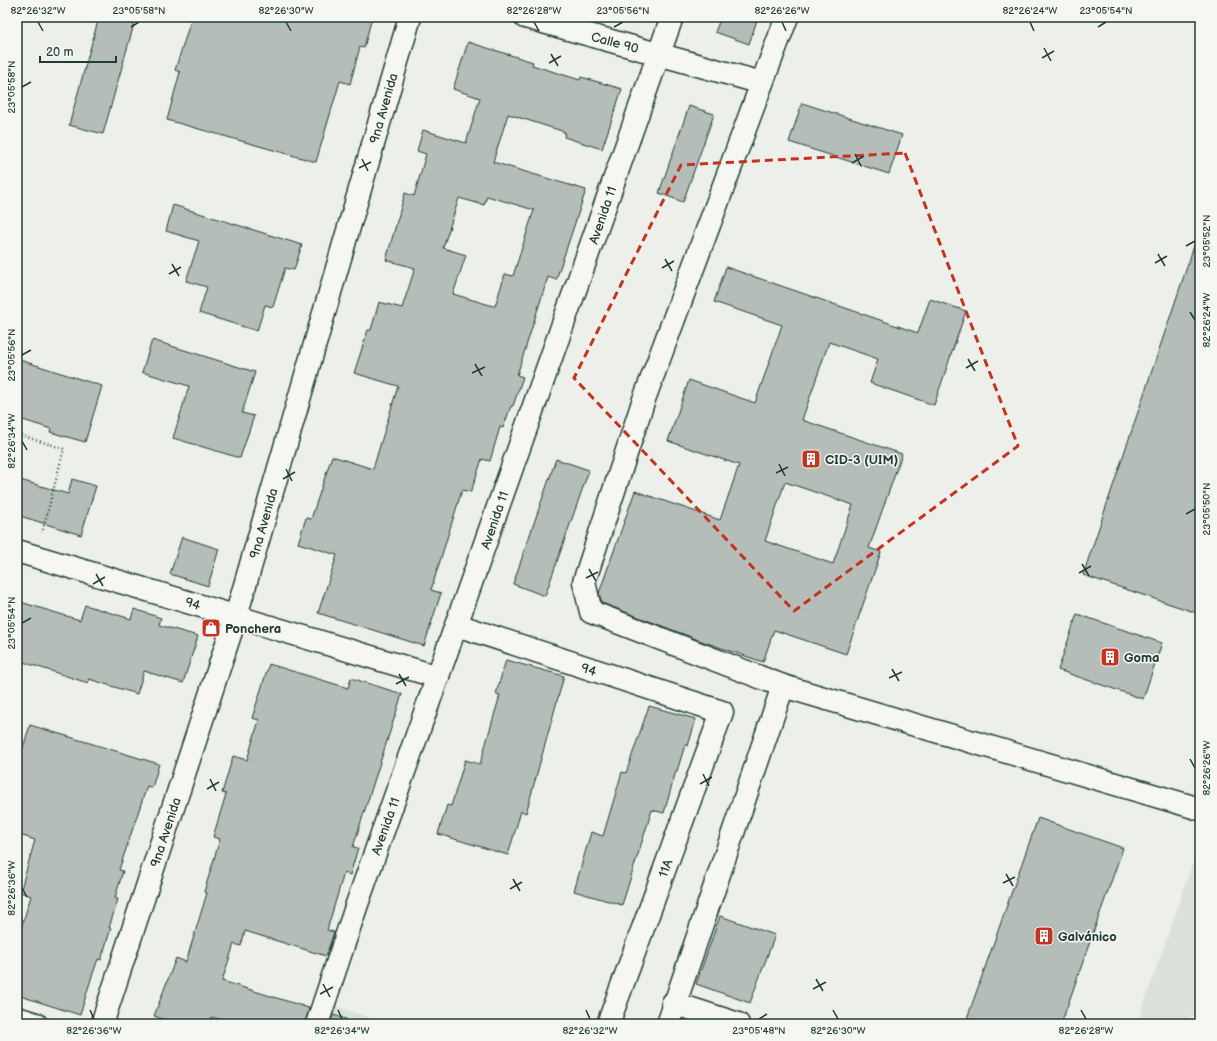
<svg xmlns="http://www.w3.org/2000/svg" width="1217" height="1041" font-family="'Balsamiq Sans',sans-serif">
<rect width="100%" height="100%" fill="#edefea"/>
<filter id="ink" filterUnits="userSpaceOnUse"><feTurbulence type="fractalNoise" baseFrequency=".025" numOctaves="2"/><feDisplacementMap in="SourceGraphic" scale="8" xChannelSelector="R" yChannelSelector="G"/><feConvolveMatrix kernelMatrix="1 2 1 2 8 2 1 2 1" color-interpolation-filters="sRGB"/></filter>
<g filter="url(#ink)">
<g fill="#dce0db">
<path d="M1200 842V1011L1180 1024H1137Z"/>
<path d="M324 1002 388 1024H317Z"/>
</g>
<g fill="#b4bdb8" stroke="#1f3d34" fill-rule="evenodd">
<path d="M99 17H136L103 134 69 125Z"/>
<path d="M192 17H372L364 48 360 47 350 84 340 81 316 162 167 120 180 72 175 70Z"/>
<path d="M721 17H758L749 44 715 32Z"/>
<path d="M468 42 533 62 532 65 580 80 581 77 622 89 602 149 564 137 565 132 508 114 493 162 586 190 556 280 548 277 517 375 523 377 513 406H511L503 428 500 427 490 461 482 459 471 492 462 490 431 590 441 593 424 646 318 613 337 555 298 543 306 518 311 519 332 456 373 469 398 386 354 373 368 330H371L379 302 402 308 415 268 386 260 405 193 414 196 426 154 417 151 423 130 466 143 480 98 453 89ZM487 196 534 210 513 276 505 274 495 306H493L453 294 466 255 443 248 459 198 484 205Z"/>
<path d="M802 103 902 135 889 174 789 142Z"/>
<path d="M689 106 714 114 683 202 659 193Z"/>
<path d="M173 205 302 245 294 270 285 268 273 307 265 305 257 331 199 313 207 287 186 281 199 241 166 231Z"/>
<path d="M1196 240H1200V614L1083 575Z"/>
<path d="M726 267 918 333 930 299 966 311 934 405 870 383 878 359 829 342 802 420 902 454 869 548 881 552 846 654 774 630 763 662 704 642 602 603 599 593 635 491 720 520 739 465 668 441 689 380 755 403 782 325 714 302ZM785 482 853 505 833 564 765 541Z"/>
<path d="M152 340 255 372 242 413 254 416 240 458 173 438 189 386 142 372Z"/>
<path d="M20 360 102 386 85 442 50 432 51 429 17 418V371Z"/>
<path d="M556 459 589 470 545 596 513 584Z"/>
<path d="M17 479 68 494 72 479 96 486 81 535 17 515Z"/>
<path d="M182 537 219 549 208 586 170 574Z"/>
<path d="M17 601 80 620 85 605 131 619 134 609 161 618 159 625 198 636 183 683 144 671 137 694 89 679 88 683 17 660Z"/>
<path d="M1077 614 1162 643 1143 699 1058 670Z"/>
<path d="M506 660 564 676 526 813 521 811 508 855 438 834 447 805 451 806 465 760 480 764 500 695 496 694Z"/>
<path d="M269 664 348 688 351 678 402 694 353 847 358 848 350 875 344 873 327 930 334 932 326 956 245 931 241 946 234 944 222 981 309 1008 305 1024H236L212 1017 209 1024H178L154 1016 176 958 186 962 207 893 204 892 220 839 213 837 226 794 222 793 233 756 247 760 259 720 252 718Z"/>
<path d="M649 706 696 719 688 746 685 745 677 771H676L664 813 652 810 622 905 574 891 591 832 603 836 622 772 626 773Z"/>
<path d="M30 725 159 764 152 788 147 786 119 870 123 871 115 898 118 899 109 928H111L101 960 98 959 91 979 80 1015 17 995V941L31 896 20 892 35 840 17 834V767Z"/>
<path d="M1038 818 1123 848 1061 1024H965Z"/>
<path d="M720 916 775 935 750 1003 696 984Z"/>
<path d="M333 1015 346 1019 345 1024H330Z"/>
</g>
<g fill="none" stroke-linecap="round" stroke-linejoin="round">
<defs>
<g id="minor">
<path d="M525 17 762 83 643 402 584 582 591 612 783 686 668 1024"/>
<path d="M762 83 787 17"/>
<path d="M17 551 438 677"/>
<path d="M457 625 722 712 608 1024"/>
<path d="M783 686 1200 809"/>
<path d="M673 1003 738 1024"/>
<path d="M17 1018 36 1024"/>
<path d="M317 1024 357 904 672 17"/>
</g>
<path id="major" d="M102 1024 236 616 410 17"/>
</defs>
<use href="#minor" stroke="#1f3d34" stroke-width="25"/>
<use href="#major" stroke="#1f3d34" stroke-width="25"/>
<path stroke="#1f3d34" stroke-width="2.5" stroke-dasharray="1 3" stroke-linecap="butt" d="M17 434 64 449 42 533"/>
<use href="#minor" stroke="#f6f6f2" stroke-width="22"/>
<use href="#major" stroke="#f6f6f2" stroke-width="22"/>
</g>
</g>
<path fill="none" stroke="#c8321e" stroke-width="3" stroke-dasharray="8 5" stroke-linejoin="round" d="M905 153 1018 446 794 611 574 378 681 165Z"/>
<path fill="none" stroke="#1f3d34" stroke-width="1.5" d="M38 22 43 31M286 22 291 31M534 22 539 31M782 22 786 31M1030 22 1034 31M131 27 139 22M614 27 623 22M1098 27 1106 22M1044 48 1051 61M551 54 558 66M1042 58 1054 51M549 63 561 56M22 87 31 82M855 154 861 166M362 159 368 171M852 163 864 156M359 168 371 162M1186 246 1195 241M1158 254 1165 266M665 259 672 271M1155 263 1167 256M172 264 179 276M662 268 674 261M169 274 181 267M1190 312 1195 320M22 355 31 350M968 359 975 371M475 364 482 376M966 368 978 361M472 373 485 367M22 441 27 450M779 464 785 476M286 469 292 481M776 473 788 467M283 479 295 472M1186 514 1195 509M1082 564 1089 576M589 569 596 581M1079 573 1091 566M96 574 103 586M586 578 598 572M93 584 105 577M22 623 31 618M892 669 899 681M399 674 406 686M889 678 902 672M396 684 409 677M1190 759 1195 768M703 774 709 786M210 779 216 791M700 784 712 777M207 789 219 782M1006 874 1013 886M513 879 520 891M1003 883 1015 877M22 888 27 897M510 889 522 882M816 979 823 991M323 984 330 997M813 989 826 982M320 994 333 987M90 1010 94 1019M338 1010 342 1019M586 1010 590 1019M833 1010 838 1019M1081 1010 1086 1019M759 1019 767 1014"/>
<defs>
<symbol id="building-square" viewBox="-11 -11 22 22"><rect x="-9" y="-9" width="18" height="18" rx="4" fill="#c8321e" stroke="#f6f6f2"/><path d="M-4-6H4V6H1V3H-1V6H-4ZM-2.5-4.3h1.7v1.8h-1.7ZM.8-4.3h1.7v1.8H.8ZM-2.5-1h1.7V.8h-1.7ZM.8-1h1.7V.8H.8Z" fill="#fff"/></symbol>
<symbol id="shop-square" viewBox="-11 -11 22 22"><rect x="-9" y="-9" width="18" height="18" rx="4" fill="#c8321e" stroke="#f6f6f2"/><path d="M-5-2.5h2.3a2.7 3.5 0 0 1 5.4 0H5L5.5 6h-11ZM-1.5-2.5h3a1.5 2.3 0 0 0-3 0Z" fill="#fff"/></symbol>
</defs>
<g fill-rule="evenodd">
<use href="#building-square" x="800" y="448" width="22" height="22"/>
<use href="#shop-square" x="200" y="617" width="22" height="22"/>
<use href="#building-square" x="1099" y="646" width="22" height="22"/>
<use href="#building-square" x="1033" y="925" width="22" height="22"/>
</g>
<g text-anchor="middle" stroke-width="3" stroke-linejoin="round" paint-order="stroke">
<g font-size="13" fill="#1f3d34" stroke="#f6f6f2">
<text transform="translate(615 42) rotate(15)" y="5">Calle 90</text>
<text transform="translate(383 108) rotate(-74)" y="5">9na Avenida</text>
<text transform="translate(602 215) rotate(-71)" y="5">Avenida 11</text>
<text transform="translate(494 520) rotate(-71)" y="5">Avenida 11</text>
<text transform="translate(263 523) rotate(-74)" y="5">9na Avenida</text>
<text transform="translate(193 603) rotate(17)" y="5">94</text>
<text transform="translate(589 669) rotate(18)" y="5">94</text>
<text transform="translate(385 826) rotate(-70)" y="5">Avenida 11</text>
<text transform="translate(165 832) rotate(-72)" y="5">9na Avenida</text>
<text transform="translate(665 868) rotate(-70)" y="5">11A</text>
</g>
<g font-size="13" font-weight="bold" fill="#1f3d34" stroke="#f6f6f2" text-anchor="start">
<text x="825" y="464">CID-3 (UIM)</text>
<text x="225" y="633">Ponchera</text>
<text x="1124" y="662">Goma</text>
<text x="1058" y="941">Galvánico</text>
</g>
</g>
<rect width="1217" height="1041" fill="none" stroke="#f6f6f2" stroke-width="44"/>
<path d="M40 56v6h76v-6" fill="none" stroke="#1f3d34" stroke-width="2"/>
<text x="46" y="56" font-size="12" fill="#1f3d34" stroke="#f6f6f2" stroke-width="3" paint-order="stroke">20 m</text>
<rect x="22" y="22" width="1173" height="997" fill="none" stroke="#1f3d34" stroke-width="1.5"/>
<g font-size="10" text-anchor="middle" fill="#1f3d34">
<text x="38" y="14">82°26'32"W</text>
<text x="139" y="14">23°05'58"N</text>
<text x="286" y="14">82°26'30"W</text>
<text x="534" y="14">82°26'28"W</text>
<text x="623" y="14">23°05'56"N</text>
<text x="782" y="14">82°26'26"W</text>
<text x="1030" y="14">82°26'24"W</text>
<text x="1106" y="14">23°05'54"N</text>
<text transform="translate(11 87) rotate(-90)" y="4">23°05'58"N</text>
<text transform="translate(1206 241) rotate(-90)" y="4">23°05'52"N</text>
<text transform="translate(1206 320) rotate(-90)" y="4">82°26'24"W</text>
<text transform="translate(11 355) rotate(-90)" y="4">23°05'56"N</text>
<text transform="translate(11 441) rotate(-90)" y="4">82°26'34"W</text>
<text transform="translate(1206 509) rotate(-90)" y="4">23°05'50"N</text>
<text transform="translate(11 623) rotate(-90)" y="4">23°05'54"N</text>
<text transform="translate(1206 768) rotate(-90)" y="4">82°26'26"W</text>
<text transform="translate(11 888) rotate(-90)" y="4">82°26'36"W</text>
<text x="94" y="1034">82°26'36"W</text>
<text x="342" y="1034">82°26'34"W</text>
<text x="590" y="1034">82°26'32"W</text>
<text x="759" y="1034">23°05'48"N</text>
<text x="838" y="1034">82°26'30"W</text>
<text x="1086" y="1034">82°26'28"W</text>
</g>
</svg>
